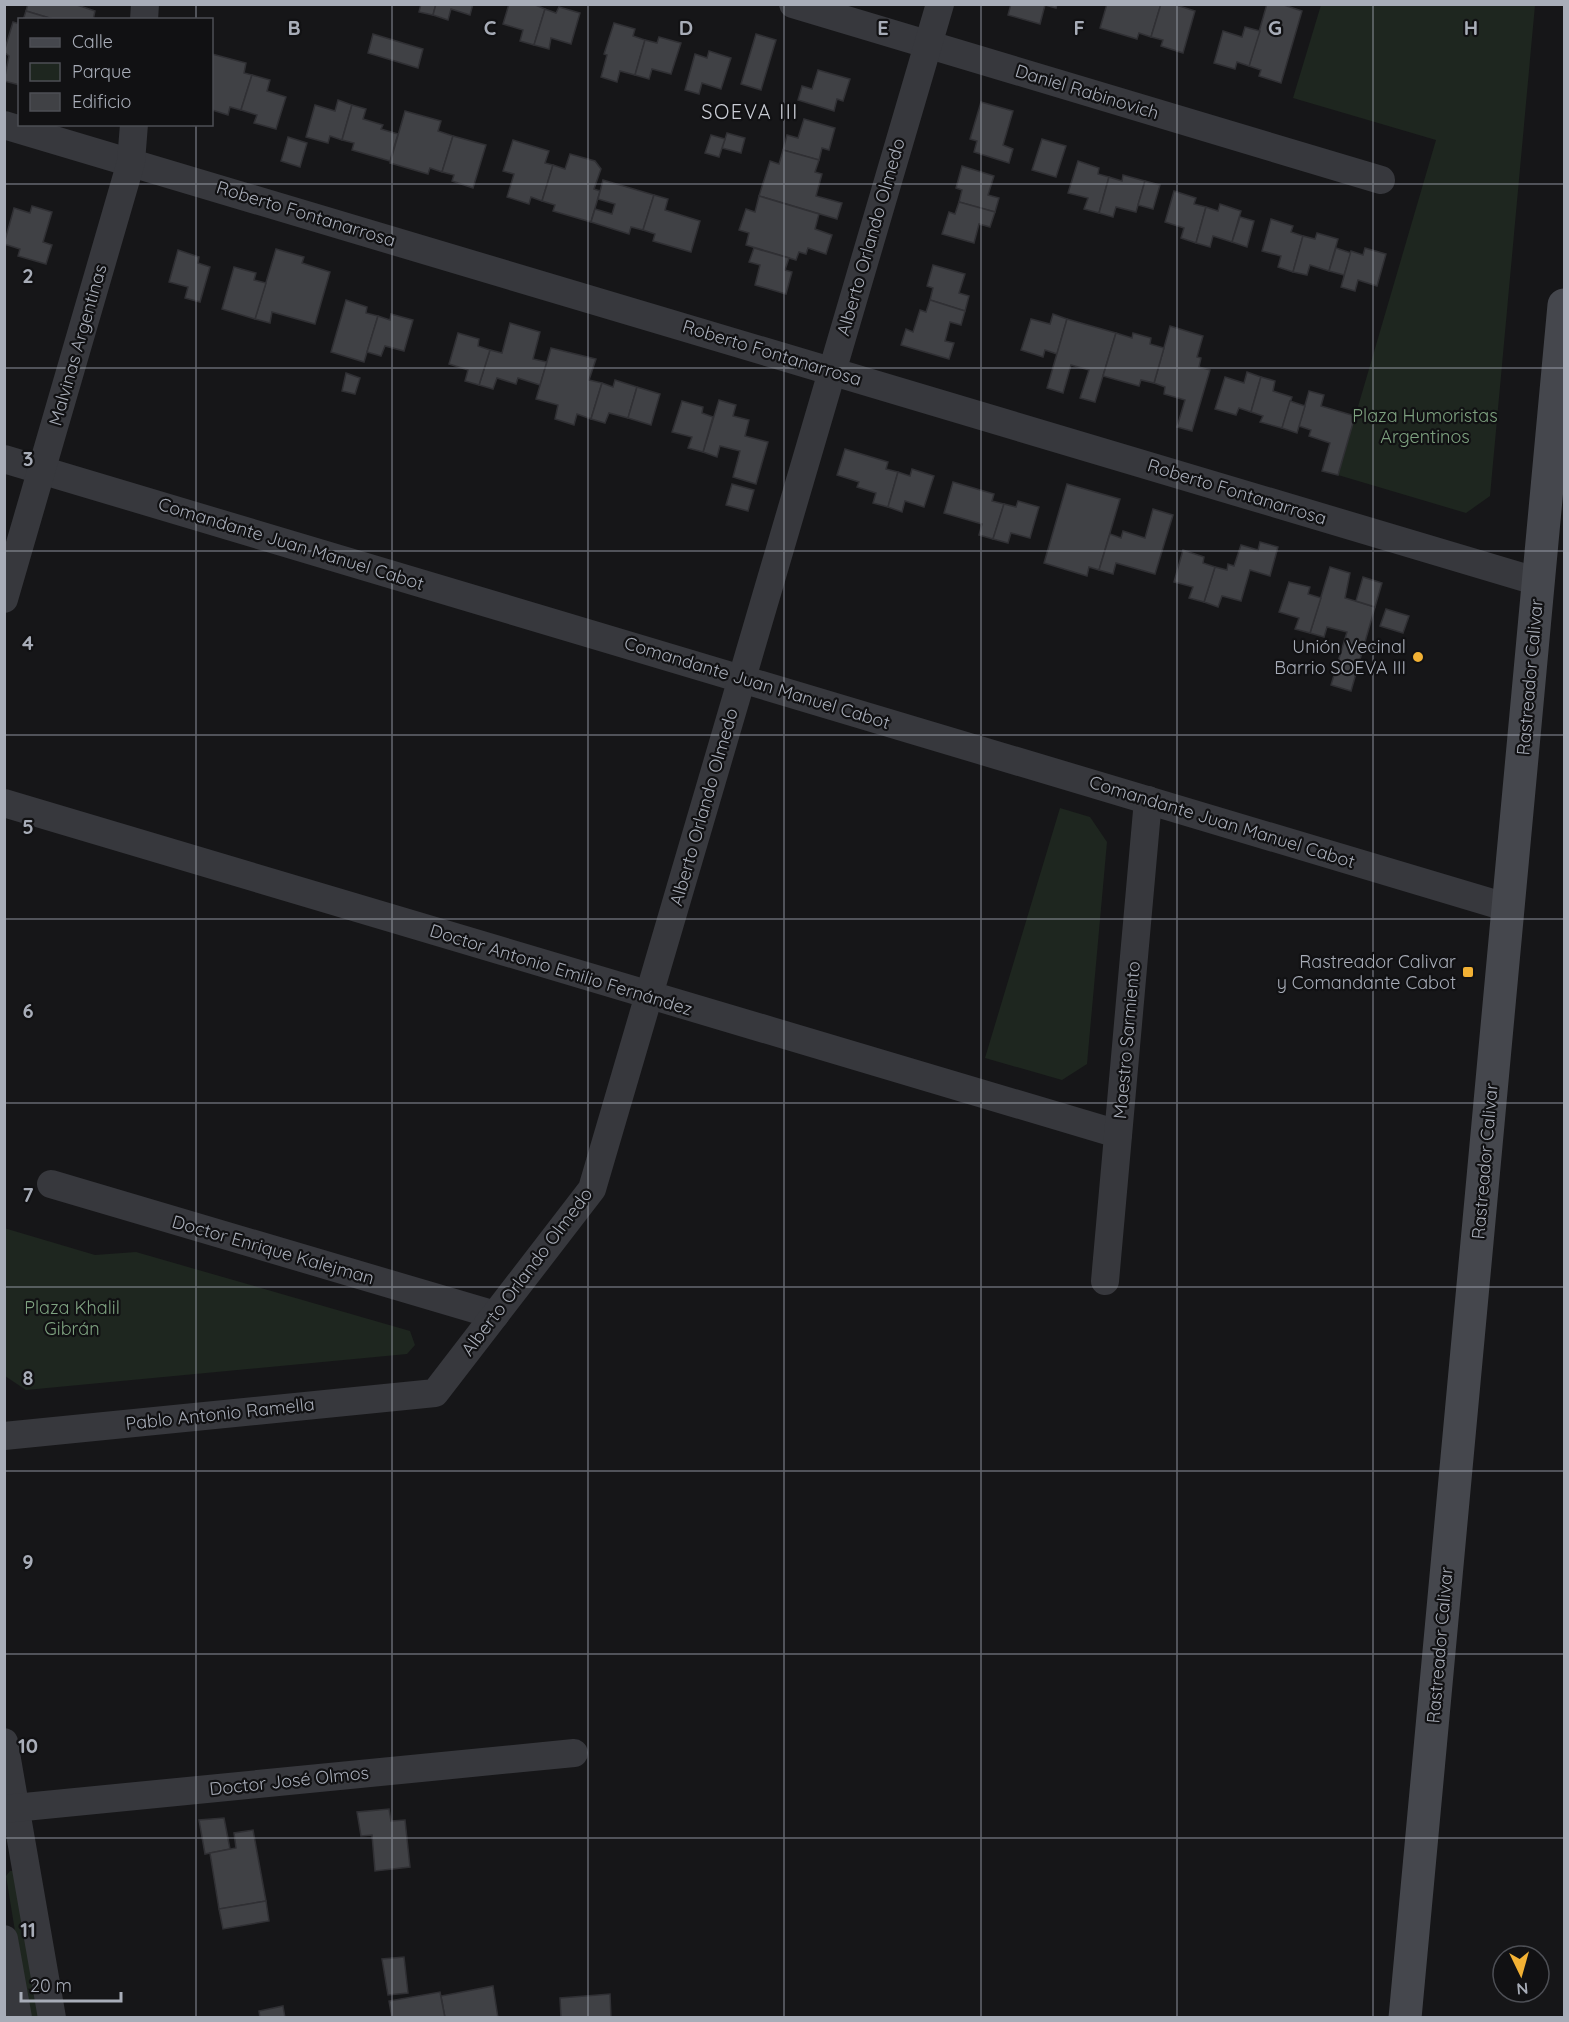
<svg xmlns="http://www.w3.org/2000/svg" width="1569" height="2022" font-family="Quicksand,sans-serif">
<rect width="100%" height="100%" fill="#161618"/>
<g fill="#1e261f">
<path d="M1321 5H1535L1490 496 1466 513 1338 475 1436 140 1293 98Z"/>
<path d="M1060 808 1090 817 1107 842 1087 1064 1062 1080 985 1058Z"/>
<path d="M4 1228 95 1255 136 1252 410 1331 415 1345 407 1354 26 1390 5 1376Z"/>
<path d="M10 1871H13L40 2017H29L6 1876Z"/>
</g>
<g fill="#404145" stroke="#303034" stroke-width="1.5">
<path d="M28 4H74L95 11 93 20H56L26 11Z"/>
<path d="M421 4H436L433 15 419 12Z"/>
<path d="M436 4H473L470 15 451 9 448 20 433 15Z"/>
<path d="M509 4H533L545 9 534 45 520 41 523 30 503 24Z"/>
<path d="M1011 4H1057L1056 8 1045 5 1040 24 1008 15Z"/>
<path d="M1107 4H1161L1151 37 1139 33 1137 39 1100 28Z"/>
<path d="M1161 4H1173L1195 11 1183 53 1161 46 1163 40 1151 37Z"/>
<path d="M1267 4H1281L1302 11 1281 83 1259 76 1261 70 1249 66Z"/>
<path d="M559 7 580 13 571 44 551 38 549 49 534 45 545 9 556 13Z"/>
<path d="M26 11 56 20H23Z"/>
<path d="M13 22 20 24V85L4 81 9 56 4 52Z"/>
<path d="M614 23 635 29 633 36 645 40 635 75 620 71 617 82 601 77 607 55 604 54Z"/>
<path d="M1245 27 1260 31 1249 66 1237 62 1235 69 1214 63 1223 31 1242 37Z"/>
<path d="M373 34 423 49 418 68 368 53Z"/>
<path d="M756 34 776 40 761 90 741 84Z"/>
<path d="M659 37 681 43 671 74 652 69 649 79 635 75 645 40 657 43Z"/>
<path d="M709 51 731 58 721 89 702 83 699 94 685 90 695 54 707 58Z"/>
<path d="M212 54 246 63 244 73 252 75 241 110 230 107 228 115 212 110Z"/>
<path d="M818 70 850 79 843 101 837 99 834 111 798 100 802 86 812 89Z"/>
<path d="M252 75 270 80 267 91 286 97 276 129 254 123 257 115 241 110Z"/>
<path d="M338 100 352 105 342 140 330 136 328 143 306 137 315 105 335 111Z"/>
<path d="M981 102 1013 111 1003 145 1013 149 1009 163 974 152 977 141 970 139Z"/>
<path d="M352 105 366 109 363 119 383 125 381 129 398 134 390 161 352 150 354 143 342 140Z"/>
<path d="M405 111 441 121 438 131 453 136 442 172 430 168 428 174 390 163Z"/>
<path d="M804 119 835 128 829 150 822 148 819 160 783 150 787 135 798 138Z"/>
<path d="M727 133 745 138 741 153 722 148Z"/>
<path d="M711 135 725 139 719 157 705 153Z"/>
<path d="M453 136 486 145 473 188 452 181 454 175 442 172Z"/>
<path d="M288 137 307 143 300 167 281 161Z"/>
<path d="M1042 139 1066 146 1056 177 1032 170Z"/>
<path d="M513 140 549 151 545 163 553 165 542 201 531 197 529 204 507 197 514 174 503 171Z"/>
<path d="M783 150 819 160 815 172 822 174 816 196 842 203 837 219 759 196 770 161 779 164Z"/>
<path d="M570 154 595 161 601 169 594 189 600 191 591 222 553 211 555 205 542 201 553 165 565 169Z"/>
<path d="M1078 161 1099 168 1098 174 1109 177 1099 213 1084 209 1088 198 1068 193Z"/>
<path d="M962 166 994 176 988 195 999 198 995 212 959 202 962 190 956 188Z"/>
<path d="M1123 175 1145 181 1136 212 1116 207 1113 217 1099 213 1109 177 1122 181Z"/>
<path d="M603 180 654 195 643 230 631 227 629 234 591 222 595 209 612 214 615 204 598 199Z"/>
<path d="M1145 181 1160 185 1153 209 1138 205Z"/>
<path d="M1174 191 1196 198 1194 204 1206 207 1196 243 1181 238 1184 228 1165 222Z"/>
<path d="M654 195 668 199 665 210 700 221 691 252 653 241 655 234 643 230Z"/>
<path d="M759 196 819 214 815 229 832 235 826 254 808 248 806 254 799 252 796 260 746 245 749 233 739 230 746 209 755 212Z"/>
<path d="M959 202 995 212 990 227 979 224 974 243 942 234 949 212 955 214Z"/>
<path d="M1220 204 1241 211 1232 242 1213 236 1210 247 1196 243 1206 207 1218 211Z"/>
<path d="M32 206 52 212 43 242 52 245 46 264 18 256 20 249 4 244 14 208 30 213Z"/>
<path d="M1240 217 1254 221 1247 247 1232 242Z"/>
<path d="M1271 219 1293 226 1291 232 1303 236 1293 272 1278 267 1281 256 1262 251Z"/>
<path d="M1317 233 1338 239 1329 271 1310 265 1307 275 1293 272 1303 236 1315 239Z"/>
<path d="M754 248 789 258 785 270 792 272 786 294 755 285 760 265 749 262Z"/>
<path d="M1336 248 1351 253 1344 275 1329 271Z"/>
<path d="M1365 248 1386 254 1377 286 1358 280 1355 291 1341 287 1351 251 1363 255Z"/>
<path d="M276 249 304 257 302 263 330 272 315 324 272 312 270 323 255 319Z"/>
<path d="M178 250 199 257 198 263 210 267 200 302 185 298 188 287 169 282Z"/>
<path d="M933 265 965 274 959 293 969 296 965 311 930 300 933 288 927 286Z"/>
<path d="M234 267 256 273 254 280 266 283 255 319 222 309Z"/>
<path d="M346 300 367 307 366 313 378 316 364 362 331 352Z"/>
<path d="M930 300 965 311 961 325 950 322 945 341 954 343 949 359 901 345 906 329 913 332 920 310 926 312Z"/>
<path d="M391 314 413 320 404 351 385 346 381 356 367 352 378 316 390 320Z"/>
<path d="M1053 314 1067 319 1057 354 1045 350 1043 357 1021 350 1031 319 1050 324Z"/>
<path d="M1067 319 1116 333 1095 402 1080 398 1089 370 1071 365 1063 393 1047 388Z"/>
<path d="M510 323 540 332 533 359 547 362 540 385 518 378 516 384 497 378 493 389 479 385 490 350 502 353Z"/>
<path d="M1170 326 1203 336 1197 357 1201 358 1199 367 1210 370 1192 431 1177 427 1185 400 1164 394 1165 387 1154 383Z"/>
<path d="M458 333 479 339 478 346 490 350 479 385 465 381 468 370 449 364Z"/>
<path d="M1116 333 1132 338 1133 333 1151 338 1150 344 1164 348 1154 383 1141 380 1139 386 1103 376Z"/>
<path d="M551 348 596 359 589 380 602 383 591 419 577 414 574 425 555 419 558 405 536 399Z"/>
<path d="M1247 372 1261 377 1251 412 1239 408 1236 415 1215 409 1225 377 1244 383Z"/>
<path d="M346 373 360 378 355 394 342 391Z"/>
<path d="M1261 377 1275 381 1273 391 1292 397 1282 428 1260 422 1263 416 1251 412Z"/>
<path d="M615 380 637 387 628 418 609 413 605 423 591 419 602 383 613 387Z"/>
<path d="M637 387 660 394 651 425 628 418Z"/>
<path d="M1309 391 1324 395 1321 406 1355 416 1338 475 1322 471 1330 443 1309 436 1311 430 1299 426Z"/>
<path d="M719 400 736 405 733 416 749 420 745 436 768 442 756 484 733 477 740 451 720 446 717 457 703 452Z"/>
<path d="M682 401 703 407 702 413 713 417 703 452 688 448 692 437 672 432Z"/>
<path d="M1290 401 1305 406 1297 433 1282 428Z"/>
<path d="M845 449 888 462 886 469 898 472 888 507 873 503 876 493 857 487 859 482 837 475Z"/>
<path d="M912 469 934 476 924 507 905 501 902 512 888 507 898 472 910 476Z"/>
<path d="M953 482 994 494 992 501 1004 504 993 539 979 535 982 524 944 513Z"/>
<path d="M732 484 754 490 748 511 726 505Z"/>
<path d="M1067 484 1120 499 1099 570 1089 567 1087 576 1044 563Z"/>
<path d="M1018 501 1039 507 1030 538 1011 533 1008 543 993 539 1004 504 1016 507Z"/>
<path d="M1153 509 1173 515 1155 574 1116 563 1113 574 1099 570 1110 534 1121 538 1123 531 1145 538Z"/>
<path d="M1260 542 1278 547 1270 576 1250 570 1241 601 1222 596 1218 607 1204 602 1215 567 1227 570 1228 564 1234 566 1241 545 1258 550Z"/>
<path d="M1183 550 1204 557 1203 563 1215 567 1204 602 1189 598 1193 587 1174 582Z"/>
<path d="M1330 567 1350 573 1345 598 1375 607 1351 691 1331 685 1347 632 1327 627 1324 637 1310 633Z"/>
<path d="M1363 577 1382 583 1375 607 1356 601Z"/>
<path d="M1289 582 1310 587 1308 594 1321 598 1310 633 1295 629 1299 618 1279 612Z"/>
<path d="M1386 609 1409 616 1403 633 1380 626Z"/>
<path d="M389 1809 391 1821 405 1820 410 1867 375 1871 372 1835 361 1836 357 1812Z"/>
<path d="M224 1818 230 1849 205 1854 199 1820Z"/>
<path d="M253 1830 266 1901 219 1909 210 1853 236 1848 234 1833Z"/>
<path d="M266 1901 269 1921 223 1929 219 1909Z"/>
<path d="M404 1957 408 1993 388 1995 382 1959Z"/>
<path d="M493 1986 498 2018H445L441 1996Z"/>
<path d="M440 1992 445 2018H392L389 2001Z"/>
<path d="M610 1994 611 2018H561L560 1998Z"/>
<path d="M283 2006 285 2018H260L259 2011Z"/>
</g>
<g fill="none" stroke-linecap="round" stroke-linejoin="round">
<g stroke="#37383d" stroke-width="28">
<path d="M793 4 1381 180"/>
<path d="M144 20 145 4"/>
<path d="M4 125 1539 582"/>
<path d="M4 459 1509 908"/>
<path d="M4 599 131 162 134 124"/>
<path d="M4 803 1118 1134"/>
<path d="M51 1184 495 1315"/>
<path d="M1105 1281 1148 800"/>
<path d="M4 1436 435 1393 592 1189 940 4"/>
<path d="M4 1742 52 2018"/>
<path d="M4 1809 574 1753"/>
<path d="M4 1939 18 2018"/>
</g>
<path stroke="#45474d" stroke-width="33" d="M1405 2018 1564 305"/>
</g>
<path fill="none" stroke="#a8adb8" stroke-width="1.5" stroke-opacity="0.55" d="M196 4V20M392 4V2018M588 4V2018M784 4V2018M981 4V2018M1177 4V2018M1373 4V2018M196 124V2018M4 184H1564M4 368H1564M4 551H1564M4 735H1564M4 919H1564M4 1103H1564M4 1287H1564M4 1471H1564M4 1654H1564M4 1838H1564"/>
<g fill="#f2b134" stroke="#111113" stroke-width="2">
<circle cx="1418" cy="657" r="6"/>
<rect x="1462" y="966" width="12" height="12" rx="3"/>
</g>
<g text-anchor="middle" stroke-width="4.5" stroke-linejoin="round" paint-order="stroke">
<g font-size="18" fill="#a8adb8" stroke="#111113">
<text transform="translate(1087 92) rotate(17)" y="6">Daniel Rabinovich</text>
<text transform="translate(306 214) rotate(17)" y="6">Roberto Fontanarrosa</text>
<text transform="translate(871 237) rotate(-74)" y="6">Alberto Orlando Olmedo</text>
<text transform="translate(78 345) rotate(-74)" y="6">Malvinas Argentinas</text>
<text transform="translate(772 353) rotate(17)" y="6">Roberto Fontanarrosa</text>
<text transform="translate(1237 492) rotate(17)" y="6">Roberto Fontanarrosa</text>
<text transform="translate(291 544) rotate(17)" y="6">Comandante Juan Manuel Cabot</text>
<text transform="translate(1530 677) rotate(-85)" y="6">Rastreador Calivar</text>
<text transform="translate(757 683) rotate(17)" y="6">Comandante Juan Manuel Cabot</text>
<text transform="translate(704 807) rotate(-74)" y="6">Alberto Orlando Olmedo</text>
<text transform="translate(1222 822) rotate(17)" y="6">Comandante Juan Manuel Cabot</text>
<text transform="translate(561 970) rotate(17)" y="6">Doctor Antonio Emilio Fernández</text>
<text transform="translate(1127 1040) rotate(-85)" y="6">Maestro Sarmiento</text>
<text transform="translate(1485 1161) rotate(-85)" y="6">Rastreador Calivar</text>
<text transform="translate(273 1250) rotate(16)" y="6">Doctor Enrique Kalejman</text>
<text transform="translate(527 1272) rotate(-53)" y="6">Alberto Orlando Olmedo</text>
<text transform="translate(220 1414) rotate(-6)" y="6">Pablo Antonio Ramella</text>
<text transform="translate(1440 1645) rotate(-85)" y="6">Rastreador Calivar</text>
<text transform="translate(289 1781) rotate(-6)" y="6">Doctor José Olmos</text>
</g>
<g font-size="18" fill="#7fa381" stroke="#111113">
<text x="1425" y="422">Plaza Humoristas<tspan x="1425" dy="21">Argentinos</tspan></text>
<text x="72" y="1314">Plaza Khalil<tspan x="72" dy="21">Gibrán</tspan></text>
</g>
<g font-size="18" fill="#a8adb8" stroke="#111113" text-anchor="end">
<text x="1406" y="653">Unión Vecinal<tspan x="1406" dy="21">Barrio SOEVA III</tspan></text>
<text x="1456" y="968">Rastreador Calivar<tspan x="1456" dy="21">y Comandante Cabot</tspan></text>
</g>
<g font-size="20" letter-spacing="1.5" fill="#c9ccd4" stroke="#111113">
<text x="750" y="119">SOEVA III</text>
</g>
</g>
<g font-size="20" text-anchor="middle" font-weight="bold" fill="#a8adb8" stroke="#111113" stroke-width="4.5" stroke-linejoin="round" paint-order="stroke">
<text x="294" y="35">B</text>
<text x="490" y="35">C</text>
<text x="686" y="35">D</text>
<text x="883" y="35">E</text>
<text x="1079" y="35">F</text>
<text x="1275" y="35">G</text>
<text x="1471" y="35">H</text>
<text x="28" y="283">2</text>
<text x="28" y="466">3</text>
<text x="28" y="650">4</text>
<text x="28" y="834">5</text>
<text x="28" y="1018">6</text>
<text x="28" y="1202">7</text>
<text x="28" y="1385">8</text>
<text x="28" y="1569">9</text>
<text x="28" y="1753">10</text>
<text x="28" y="1937">11</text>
</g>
<rect width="1569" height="2022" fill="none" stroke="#a8adb8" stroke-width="12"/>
<rect x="18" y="18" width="195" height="108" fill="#111113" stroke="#4d4f55" stroke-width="1.5"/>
<rect x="30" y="38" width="30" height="9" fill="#45474d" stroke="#4d4f55" stroke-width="1.5"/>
<text x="72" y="48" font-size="18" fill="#a8adb8">Calle</text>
<rect x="30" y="63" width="30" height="18" fill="#1e261f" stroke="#4d4f55" stroke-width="1.5"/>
<text x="72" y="78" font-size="18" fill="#a8adb8">Parque</text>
<rect x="30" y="93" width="30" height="18" fill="#404145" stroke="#4d4f55" stroke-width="1.5"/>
<text x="72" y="108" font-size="18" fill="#a8adb8">Edificio</text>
<g transform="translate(1521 1974) rotate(175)"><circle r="28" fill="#111113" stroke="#4d4f55" stroke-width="1.5"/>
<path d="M0-4.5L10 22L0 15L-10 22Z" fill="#f2b134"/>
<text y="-9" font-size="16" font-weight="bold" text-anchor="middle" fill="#a8adb8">N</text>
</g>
<path d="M21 1992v9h100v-9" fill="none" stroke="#a8adb8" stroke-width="3"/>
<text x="30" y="1992" font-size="18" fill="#a8adb8" stroke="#111113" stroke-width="4.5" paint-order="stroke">20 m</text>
</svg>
